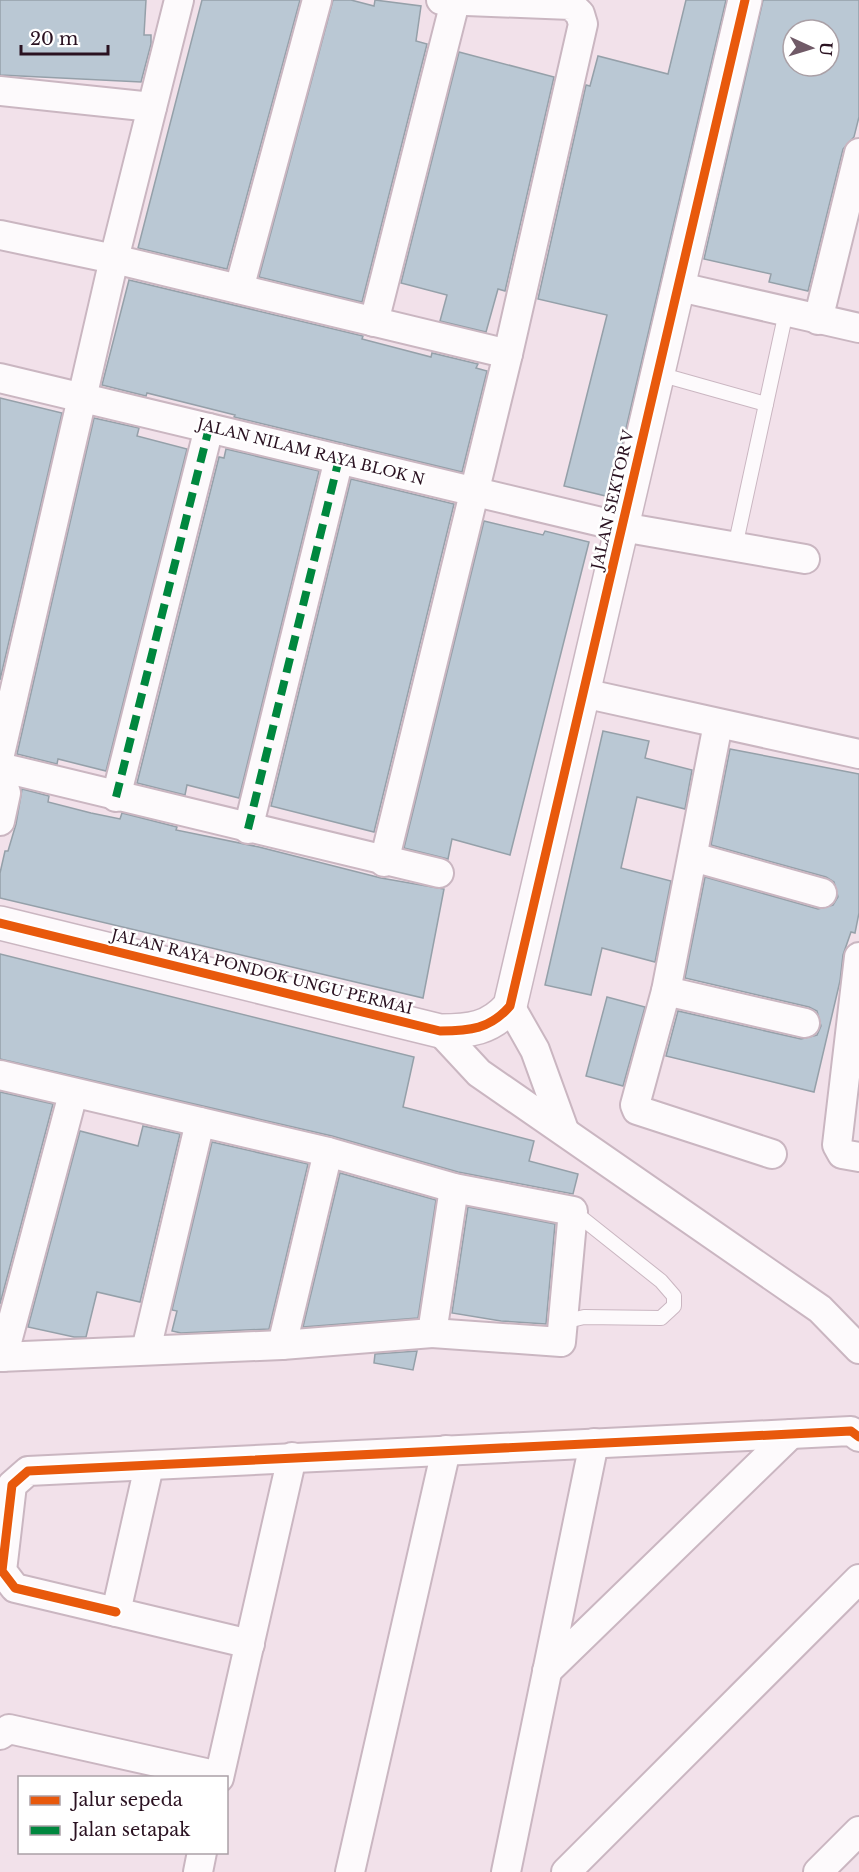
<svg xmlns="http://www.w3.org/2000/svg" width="859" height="1872" font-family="'Libre Baskerville',serif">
<rect width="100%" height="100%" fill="#f2e1ea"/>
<g fill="#bac8d4" stroke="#95a0a9" stroke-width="1.5" fill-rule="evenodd">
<path d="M0 0H146L144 35H151V44L141 82 0 75Z"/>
<path d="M202 0H300L227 269 138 248Z"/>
<path d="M333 0H351L374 6 375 0 421 6 416 41 427 44 362 302 259 277Z"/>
<path d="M686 0H726L610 497 564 486 607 315 538 299 586 85 590 86 598 56 668 74Z"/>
<path d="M763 0H859V117L854 137 843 149 808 291 769 282 771 274 704 259ZM793 30H829V66H793Z"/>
<path d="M459 52 554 77 505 291 498 289 486 332 440 321 447 295 401 283Z"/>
<path d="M129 280 363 336 362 339 431 357 432 353 478 364 476 368 487 371 462 472 234 417 235 415 147 393 146 396 102 385Z"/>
<path d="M0 398 62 413 0 680Z"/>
<path d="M94 418 139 428 137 436 187 449 106 771 58 759 57 764 17 754Z"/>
<path d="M226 449 319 471 239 798 187 785 185 795 137 783 219 457 224 458Z"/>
<path d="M351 479 454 504 374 832 271 806Z"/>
<path d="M484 521 543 535 545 531 589 542 510 855 452 839 448 859 404 848Z"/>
<path d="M603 731 649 741 645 758 692 770 685 809 637 797 621 868 671 881 655 962 602 948 591 995 545 985Z"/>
<path d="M730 749 859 774V913L855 933 851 932 843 955 840 981 814 1092 666 1056 678 1011 801 1039 817 1035 821 1026 817 1011 809 1007 685 978 705 877 818 909 833 905 838 897 834 882 826 877 711 845Z"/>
<path d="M22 789 49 796 48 802 91 813 120 819 122 813 177 827 176 830 259 847 381 878 444 889 423 998 0 898V873L5 851H8L16 824Z"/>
<path d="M0 954 414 1057 403 1107 534 1141 529 1161 578 1174 573 1194 458 1172 332 1136 0 1059Z"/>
<path d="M607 997 645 1007 623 1086 586 1076Z"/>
<path d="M0 1092 53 1104 0 1304Z"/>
<path d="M143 1126 180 1134 140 1302 97 1292 86 1337H74L28 1327 80 1131 138 1146Z"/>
<path d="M212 1142 308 1164 269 1329 181 1333 172 1331 177 1311 172 1310Z"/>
<path d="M340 1173 436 1200 418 1318 303 1327Z"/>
<path d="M468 1207 555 1224 546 1324 501 1321 452 1313Z"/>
<path d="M417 1351 413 1370 374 1363 375 1354Z"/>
</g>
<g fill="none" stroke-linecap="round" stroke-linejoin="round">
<defs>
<g id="lane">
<path d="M659 374 766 404"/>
<path d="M735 547 786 312"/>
<path d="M563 1322 584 1317 661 1318 674 1306V1296L661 1281 573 1211"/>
</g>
<g id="street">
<path d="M0 91 152 107"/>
<path d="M0 235 114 259 508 354"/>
<path d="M680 287 859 328"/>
<path d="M239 289 317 0"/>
<path d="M818 320 859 153"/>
<path d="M374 322 455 2"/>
<path d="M0 378 622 527 805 559"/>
<path d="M583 693 859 754"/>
<path d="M718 724 666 991 635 1105 637 1110 772 1154"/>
<path d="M0 754 114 259 179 0"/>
<path d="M0 767 439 873"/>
<path d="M0 775 6 793 0 821"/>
<path d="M116 797 209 428"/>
<path d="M248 829 339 459"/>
<path d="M693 857 822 893"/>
<path d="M384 862 508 354 583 24 580 14 571 5 441 0"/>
<path d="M859 957 837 1145 842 1154 859 1157"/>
<path d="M666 991 805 1023"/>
<path d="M510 1006 535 1050 564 1130"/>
<path d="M440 1031 479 1073 820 1309 859 1349"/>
<path d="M0 1075 328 1152 454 1188 573 1211 561 1342 432 1333"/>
<path d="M282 1345 328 1152"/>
<path d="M146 1350 200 1122"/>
<path d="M0 1357 282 1345 432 1333 454 1188"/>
<path d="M3 1357 73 1094"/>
<path d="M149 1466 116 1612 250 1644"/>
<path d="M116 1612 15 1588 2 1571 12 1485 28 1471 791 1434 851 1431 859 1437"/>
<path d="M547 1671 791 1434"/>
<path d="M0 1735 9 1729 219 1776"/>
<path d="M219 1778 292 1457"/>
<path d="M198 1872 202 1852"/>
<path d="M350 1872 446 1450"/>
<path d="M506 1872 594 1443"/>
<path d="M566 1872 859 1579"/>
<path d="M818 1872 859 1831"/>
</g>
<path id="secondary" d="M0 923 440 1031C470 1031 490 1029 510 1006L745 0"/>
</defs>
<use href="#lane" stroke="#cab6c1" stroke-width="16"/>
<use href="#street" stroke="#cab6c1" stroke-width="32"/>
<use href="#secondary" stroke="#cab6c1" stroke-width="36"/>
<use href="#lane" stroke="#fdfafc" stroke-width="14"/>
<use href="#street" stroke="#fdfafc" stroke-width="28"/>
<use href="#secondary" stroke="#fdfafc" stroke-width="33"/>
<g stroke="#00873e" stroke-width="8" stroke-dasharray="15 8" stroke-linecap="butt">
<path d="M116 797 209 428"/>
<path d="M248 829 339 459"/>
</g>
<defs>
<g id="cycleway">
<path d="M0 923 440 1031C470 1031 490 1029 510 1006L745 0"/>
<path d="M116 1612 15 1588 2 1571 12 1485 28 1471 791 1434 851 1431 859 1437"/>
</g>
</defs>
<use href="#cycleway" stroke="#fff" stroke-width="13"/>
<use href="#cycleway" stroke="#e8590c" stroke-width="9"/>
</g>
<g text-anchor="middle" stroke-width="5" stroke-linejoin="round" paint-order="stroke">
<g font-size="15" fill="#2a1221" stroke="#fff">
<text transform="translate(311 452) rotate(14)" y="5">JALAN NILAM RAYA BLOK N</text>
<text transform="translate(613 500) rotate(-77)" y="5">JALAN SEKTOR V</text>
<text transform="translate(262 972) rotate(14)" y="5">JALAN RAYA PONDOK UNGU PERMAI</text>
</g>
</g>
<rect x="18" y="1776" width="210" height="78" fill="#ffffff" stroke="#aaa0a6" stroke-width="1.5"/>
<rect x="30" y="1796" width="30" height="9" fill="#e8590c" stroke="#aaa0a6" stroke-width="1.5"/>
<text x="72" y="1806" font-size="18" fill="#2a1221">Jalur sepeda</text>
<rect x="30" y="1826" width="30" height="9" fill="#00873e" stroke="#aaa0a6" stroke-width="1.5"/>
<text x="72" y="1836" font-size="18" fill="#2a1221">Jalan setapak</text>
<g transform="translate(811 48) rotate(94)"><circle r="28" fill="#ffffff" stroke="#aaa0a6" stroke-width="1.5"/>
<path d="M0-4.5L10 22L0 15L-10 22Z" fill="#705a67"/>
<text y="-9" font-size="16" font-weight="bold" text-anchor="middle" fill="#2a1221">U</text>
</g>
<path d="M21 45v9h87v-9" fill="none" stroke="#2a1221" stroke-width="3"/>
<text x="30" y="45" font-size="18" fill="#2a1221" stroke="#ffffff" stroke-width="4.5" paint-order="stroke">20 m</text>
</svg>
